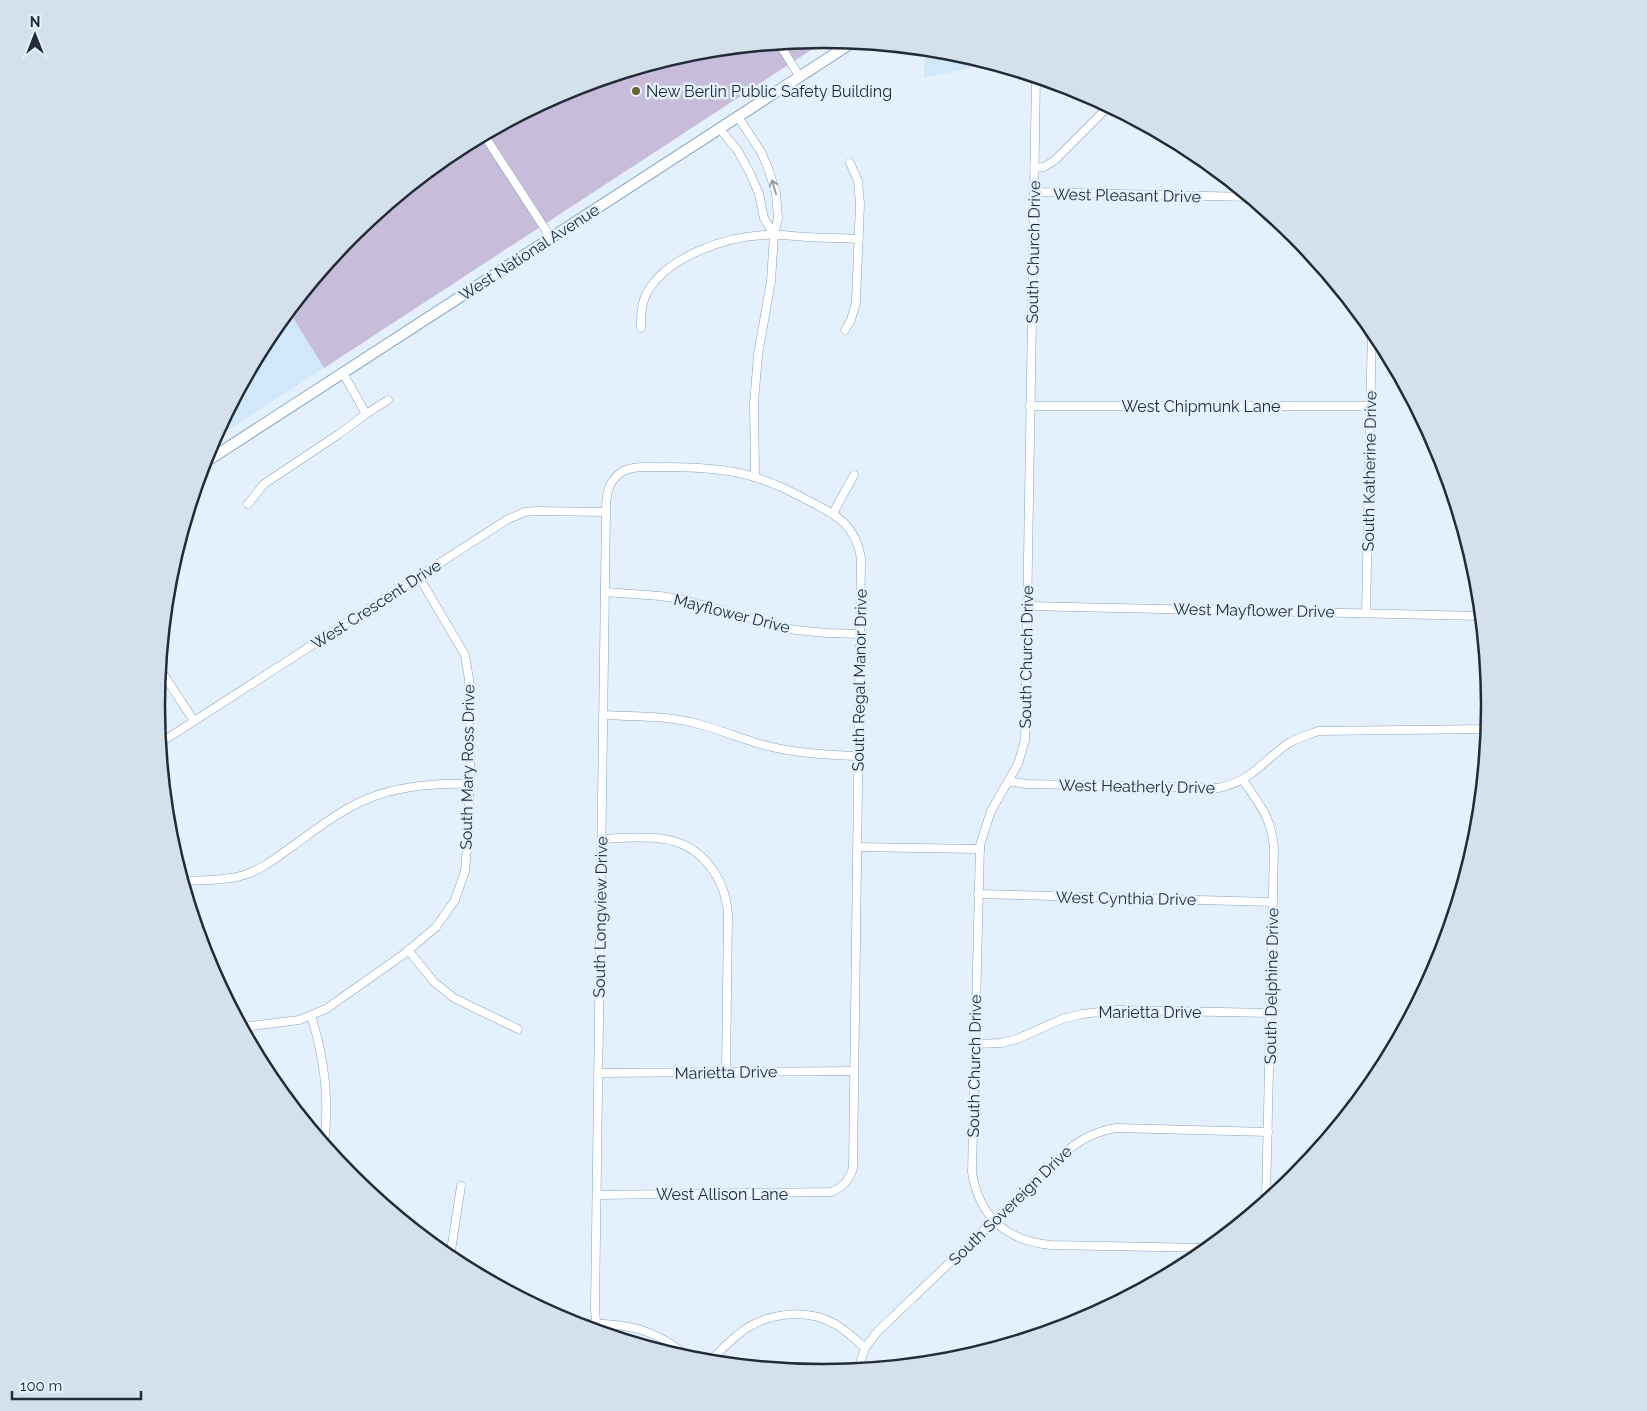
<svg xmlns="http://www.w3.org/2000/svg" width="1647" height="1411" font-family="Raleway,sans-serif">
<rect width="100%" height="100%" fill="#e4f0fb"/>
<g fill="#d1e7fa">
<path d="M925 49 954 52 992 63 924 78Z"/>
<path d="M289 311 324 368 214 439 269 335Z"/>
</g>
<path fill="#c7bcda" d="M824 39H828L324 368 289 311 352 234 453 151 569 89 694 52Z"/>
<g fill="none" stroke-linecap="round" stroke-linejoin="round">
<defs>
<g id="street">
<path d="M779 43 799 76"/>
<path d="M1036 76 1025 740 1018 764 991 811 980 845 972 1172C979 1217 1007 1241 1051 1245L1208 1248"/>
<path d="M738 117 761 152 768 168 776 193 778 218 774 235 771 281 758 355 754 403 755 477"/>
<path d="M720 129 738 151 750 173 759 194 764 218 774 235"/>
<path d="M484 135 551 238"/>
<path d="M1034 168 1044 167 1055 160 1109 106"/>
<path d="M1034 192 1250 197"/>
<path d="M641 328C641 316 641 302 648 291 669 256 725 237 764 235 778 234 792 236 806 237 823 238 841 238 859 239"/>
<path d="M845 330 851 320 856 302 860 204 858 181 850 163"/>
<path d="M343 373 366 414"/>
<path d="M1030 406H1371"/>
<path d="M248 504 264 484 339 434 366 414 388 400"/>
<path d="M833 513 854 475"/>
<path d="M605 592 660 596 680 599 795 630 827 633 860 634"/>
<path d="M1027 606 1481 616"/>
<path d="M1366 613 1372 328"/>
<path d="M160 669 194 721"/>
<path d="M603 715C633 716 662 716 691 722 715 728 737 737 760 744 793 753 825 755 858 756"/>
<path d="M160 743 508 519 525 512 536 511 606 512"/>
<path d="M1243 780C1260 806 1271 816 1274 848L1266 1200"/>
<path d="M1009 781 1026 784 1218 788C1253 781 1262 761 1289 743 1298 738 1308 735 1318 731L1488 729"/>
<path d="M602 839C622 838 643 836 663 839 702 844 725 878 728 914L726 1072"/>
<path d="M857 847 980 849"/>
<path d="M183 881C203 880 225 881 244 875 261 870 276 858 290 848 315 830 339 811 367 799 399 786 436 783 469 784"/>
<path d="M978 894 1273 902"/>
<path d="M408 950 434 982 454 998 518 1029"/>
<path d="M311 1015C324 1057 330 1099 324 1143"/>
<path d="M243 1027 299 1020 326 1009 404 954 436 927 455 900 465 871 468 836 470 765 469 679 465 655 419 577"/>
<path d="M975 1044 1001 1043 1017 1039 1062 1019 1082 1014 1117 1010 1271 1013"/>
<path d="M598 1073 854 1071"/>
<path d="M450 1257 461 1186"/>
<path d="M596 1323 595 1308 606 512C606 497 607 484 619 474 631 464 650 468 664 467 702 467 741 469 776 485 787 489 797 495 807 500 836 515 855 523 861 558L853 1168C849 1181 843 1187 831 1192L597 1195"/>
<path d="M576 1324C622 1322 655 1327 690 1359"/>
<path d="M710 1361C722 1349 733 1337 747 1328 773 1312 809 1309 835 1324 847 1331 856 1340 865 1348"/>
<path d="M858 1369 865 1348 877 1332 1067 1151C1082 1138 1097 1131 1116 1128L1268 1132"/>
</g>
<path id="secondary" d="M204 463 853 42"/>
</defs>
<use href="#street" stroke="#87a4bd" stroke-width="9"/>
<use href="#secondary" stroke="#87a4bd" stroke-width="12"/>
<use href="#street" stroke="#fff" stroke-width="8"/>
<use href="#secondary" stroke="#fff" stroke-width="10"/>
</g>
<defs><path id="oneway-shaft" d="M-6 0H5M1.5-3L5.5 0L1.5 3" fill="none" stroke-width="1.6" stroke-linecap="round" stroke-linejoin="round" transform="scale(1.25)"/></defs>
<use stroke="#9ba0a5" href="#oneway-shaft" transform="translate(774 187) rotate(-106)"/>
<circle fill="#6a6431" stroke="#e4f0fb" stroke-width="2" cx="636" cy="91" r="5"/>
<g text-anchor="middle" stroke-width="5" stroke-linejoin="round" paint-order="stroke">
<g font-size="16" fill="#212c37" stroke="#e4f0fb" text-anchor="start">
<text x="646" y="97">New Berlin Public Safety Building</text>
</g>
<g font-size="16" fill="#212c37" stroke="#e4f0fb">
<text transform="translate(1127 195) rotate(1)" y="6">West Pleasant Drive</text>
<text transform="translate(529 252) rotate(-33)" y="6">West National Avenue</text>
<text transform="translate(1033 252) rotate(-89)" y="6">South Church Drive</text>
<text x="1201" y="412">West Chipmunk Lane</text>
<text transform="translate(1369 471) rotate(-89)" y="6">South Katherine Drive</text>
<text transform="translate(376 604) rotate(-33)" y="6">West Crescent Drive</text>
<text transform="translate(1254 610) rotate(1)" y="6">West Mayflower Drive</text>
<text transform="translate(732 613) rotate(14)" y="6">Mayflower Drive</text>
<text transform="translate(1026 657) rotate(-89)" y="6">South Church Drive</text>
<text transform="translate(859 680) rotate(-89)" y="6">South Regal Manor Drive</text>
<text transform="translate(467 767) rotate(-89)" y="6">South Mary Ross Drive</text>
<text transform="translate(1137 786) rotate(1)" y="6">West Heatherly Drive</text>
<text transform="translate(1126 898) rotate(1)" y="6">West Cynthia Drive</text>
<text transform="translate(600 917) rotate(-89)" y="6">South Longview Drive</text>
<text transform="translate(1271 986) rotate(-89)" y="6">South Delphine Drive</text>
<text x="1150" y="1018">Marietta Drive</text>
<text transform="translate(974 1066) rotate(-89)" y="6">South Church Drive</text>
<text transform="translate(726 1072) rotate(-1)" y="6">Marietta Drive</text>
<text x="722" y="1200">West Allison Lane</text>
<text transform="translate(1010 1205) rotate(-44)" y="6">South Sovereign Drive</text>
</g>
</g>
<path d="M0 0H1647V1411H0ZM165 706a658 658 0 1 1 1316 0a658 658 0 1 1-1316 0Z" fill="#d4e0eb" fill-rule="evenodd"/>
<path fill="none" stroke="#212c37" stroke-width="2.5" d="M165 706a658 658 0 1 1 1316 0a658 658 0 1 1-1316 0Z"/>
<g transform="translate(35 35)" stroke="#e4f0fb" stroke-width="4" paint-order="stroke">
<path d="M0-4L9 19L0 12L-9 19Z" fill="#212c37"/>
<text y="-8" font-size="14" font-weight="bold" text-anchor="middle" fill="#212c37">N</text>
</g>
<path d="M12 1391v8h129v-8" fill="none" stroke="#212c37" stroke-width="2.5"/>
<text x="20" y="1391" font-size="15" fill="#212c37" stroke="#e4f0fb" stroke-width="4" paint-order="stroke">100 m</text>
</svg>
